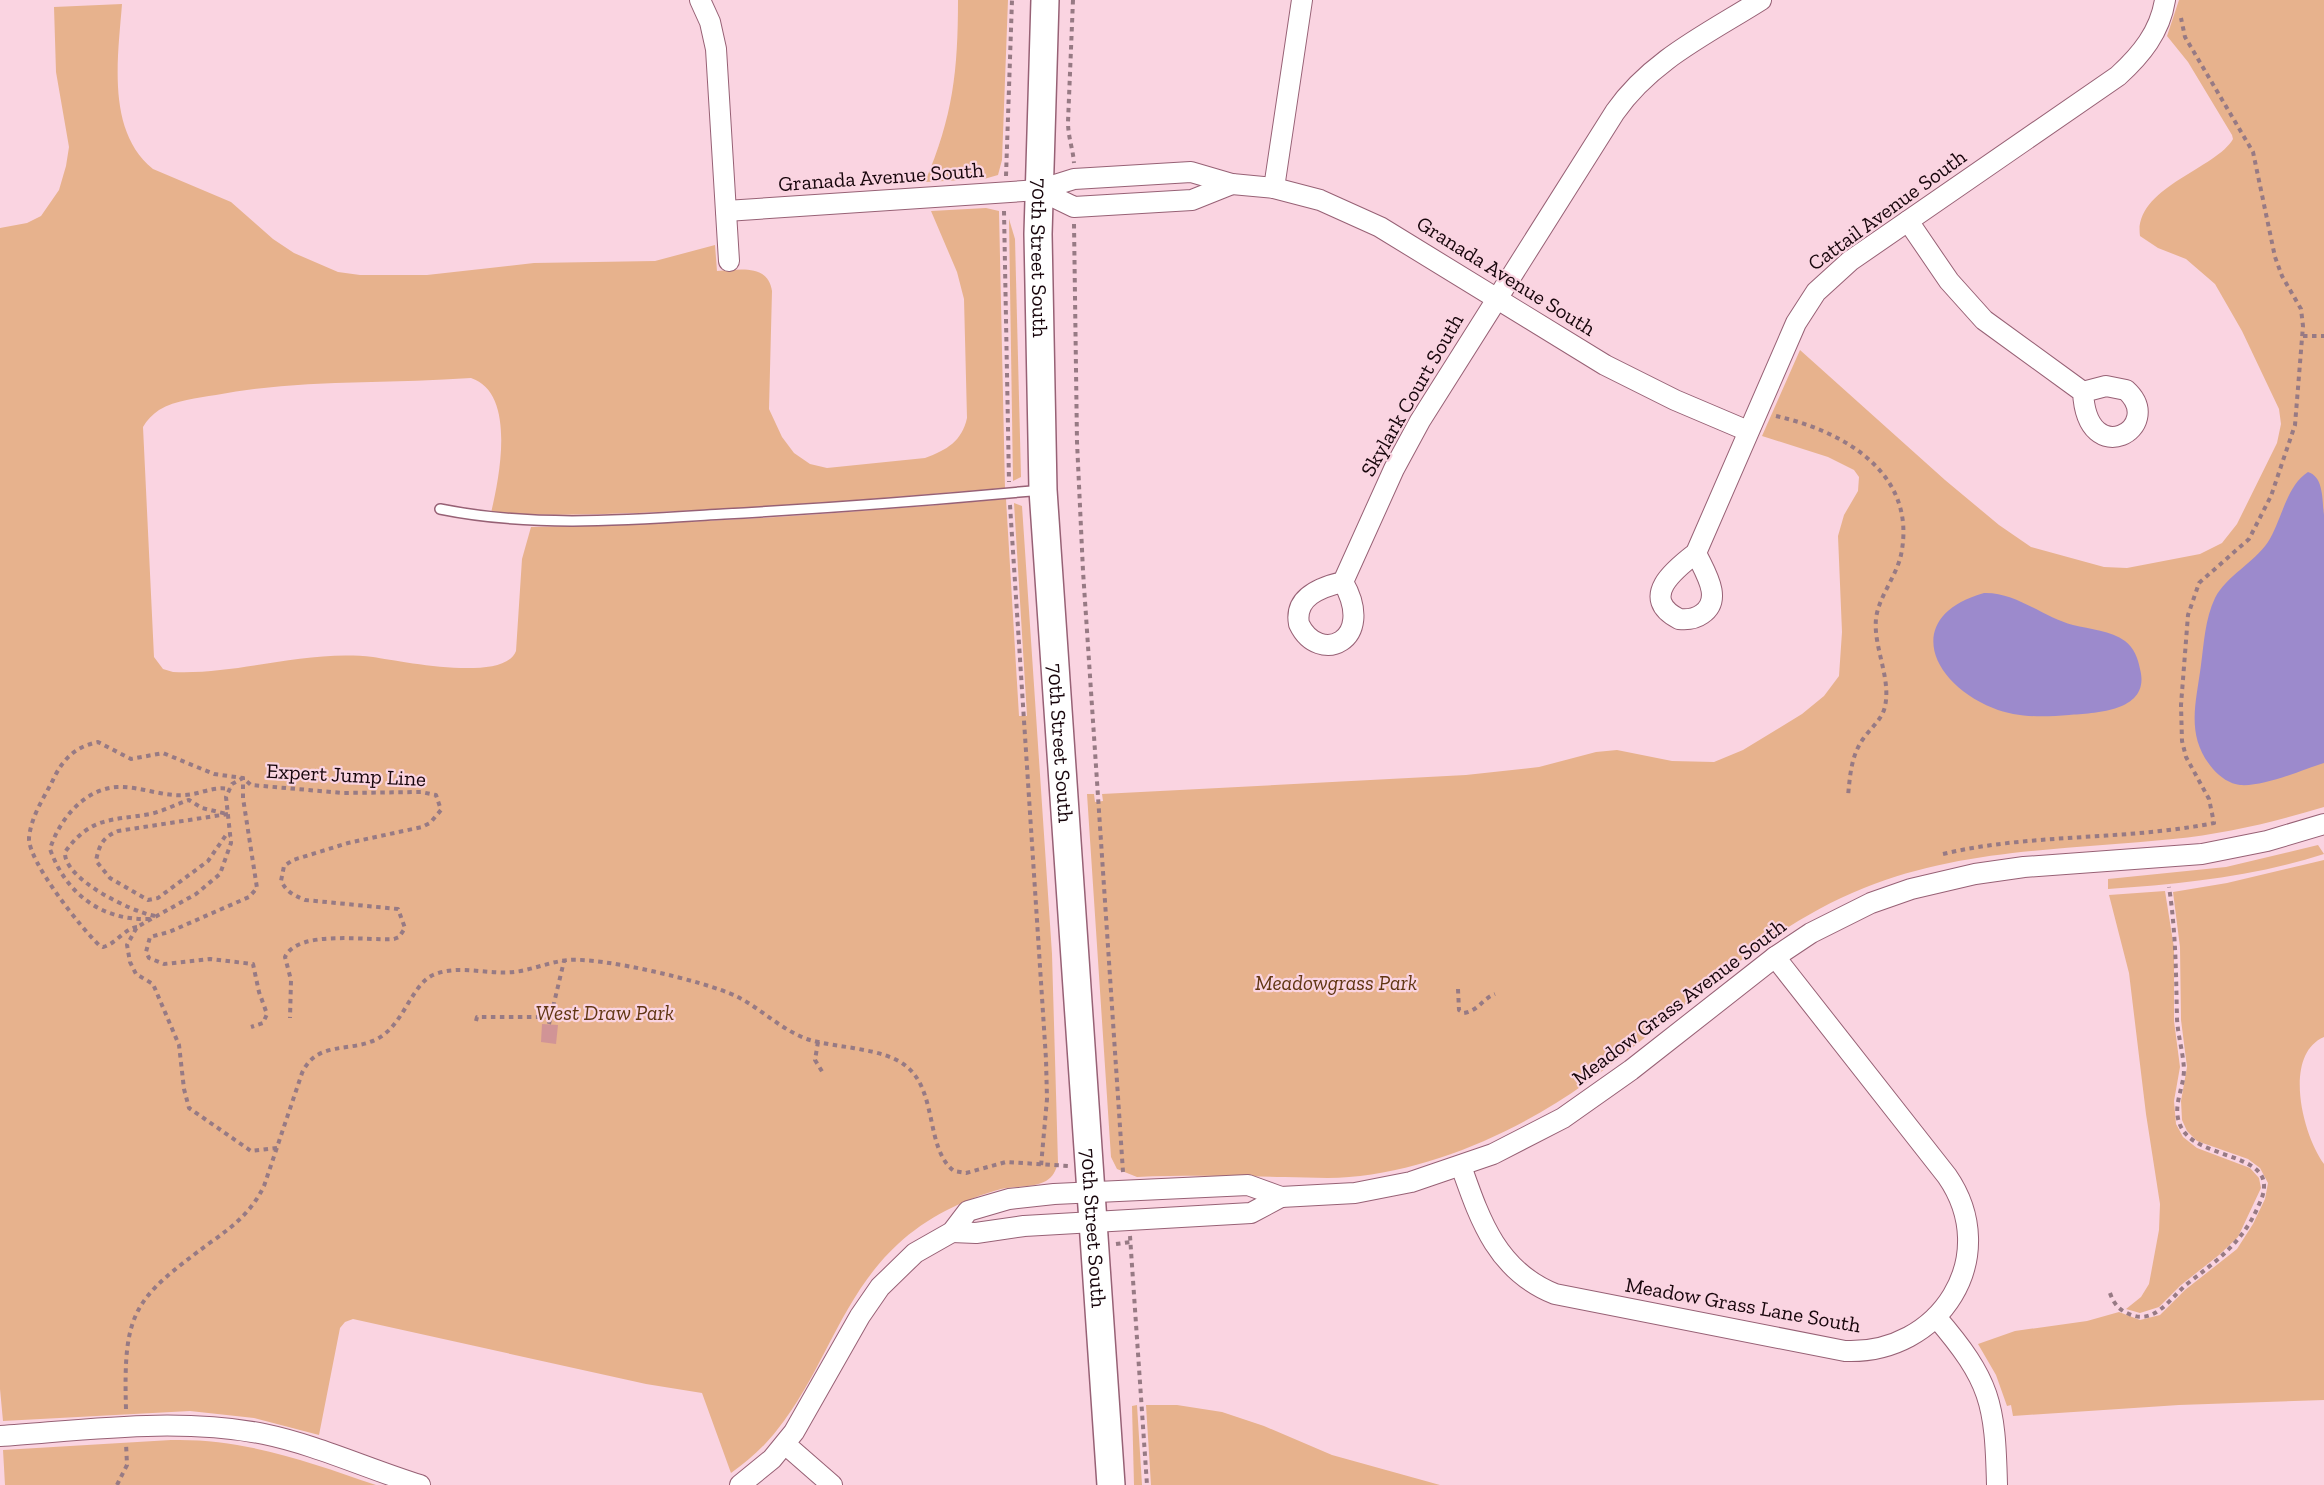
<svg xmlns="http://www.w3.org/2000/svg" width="2324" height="1485" font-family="'Zilla Slab',serif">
<rect width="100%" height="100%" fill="#fad4e1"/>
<g fill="#e7b28d">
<path d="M958 0H1008L1002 160 998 175 984 179 925 182C953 116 958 71 958 0Z"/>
<path d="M2179 0H2324V807C2274 822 2225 834 2173 839 2069 850 1963 848 1864 888 1758 930 1677 1018 1586 1083 1519 1131 1432 1170 1349 1177 1328 1179 1306 1177 1285 1177 1236 1176 1187 1175 1137 1177L1117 1169 1111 1157 1087 794H1094L1095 802 1103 801 1102 794 1466 775 1539 767 1596 752 1617 750 1672 761 1714 762 1743 750 1802 714 1824 696 1839 676 1842 632 1838 536 1844 515 1858 491 1859 477 1854 470 1828 457 1762 436 1800 350 1945 480 1999 525 2031 547 2104 567 2127 568 2200 554 2222 543 2237 524 2277 443 2281 424 2279 409 2242 331 2215 284 2186 259 2158 248 2140 236C2133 188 2216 169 2233 139L2232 135 2188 62 2167 36Z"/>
<path d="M122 4C118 57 106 131 153 169L231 202 273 239 294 253 338 272 360 275H427L534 263 655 261 715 245 717 271C738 270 768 263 772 291L769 409 782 437 794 453 810 464 827 468 925 458C947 450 962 441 967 418L964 299 957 272 931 211 986 208 999 211 1005 488C909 496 814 504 719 509 642 513 567 517 491 513 499 479 517 393 471 378 386 384 300 379 216 395 197 398 176 400 159 410 152 415 147 420 143 427L154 657 163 669 173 672C240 675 306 649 373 657 400 661 504 683 516 651L522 559 531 527C690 525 848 513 1006 499L1019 716H1027L1014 503 1022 506 1052 954 1058 1163C1056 1170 1053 1177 1046 1181 1033 1188 1015 1186 1001 1189 964 1199 926 1218 898 1244 841 1296 824 1372 777 1430 764 1447 748 1461 731 1473L702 1393 646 1384 353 1319 345 1322 340 1328 319 1435 254 1418 190 1411 3 1421 0 1389V228L27 223 41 216 59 190 66 166 69 147 56 72 54 7Z"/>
<path d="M1009 219 1015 239 1021 477 1013 481Z"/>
<path d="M2318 845 2324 854C2253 877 2182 884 2108 889V879L2226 867Z"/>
<path d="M2324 860V1037C2282 1055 2303 1136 2324 1164V1400L2179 1405 2013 1416 2011 1405 2007 1406 1996 1375 1978 1344 2015 1331 2087 1321 2119 1312 2140 1320 2160 1315 2185 1290 2237 1249 2253 1224 2265 1199 2268 1183 2260 1168 2248 1159 2197 1141 2187 1131 2182 1120 2181 1101 2187 1067 2181 1020 2180 947 2173 892 2227 883Z"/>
<path d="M2165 891 2174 948V1021L2180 1067 2174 1101 2176 1124 2183 1137 2197 1148 2250 1168 2259 1178 2261 1188 2238 1237 2219 1255 2181 1285 2159 1307 2140 1313 2126 1309 2141 1297 2149 1284 2159 1230 2160 1204 2146 1114 2129 973 2109 895Z"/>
<path d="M1137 1405 1142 1485H1134L1132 1406Z"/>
<path d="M1146 1405H1177L1222 1412 1264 1426 1332 1455 1440 1485H1151Z"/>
<path d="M171 1440C243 1438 309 1462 376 1485H5L3 1450Z"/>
</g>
<g fill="#9c8acc">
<path d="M2308 472C2324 477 2322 500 2324 515V763C2302 770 2263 787 2240 785 2230 784 2220 777 2213 769 2185 736 2196 704 2201 665 2204 643 2205 619 2215 598 2227 575 2253 564 2268 542 2282 520 2286 486 2308 472Z"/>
<path d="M1984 593C2016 592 2043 617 2073 625 2090 629 2111 631 2125 641 2134 648 2138 658 2140 669 2151 711 2098 713 2069 715 2044 717 2017 718 1993 708 1929 682 1903 616 1984 593Z"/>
</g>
<path fill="#d19496" d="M542 1024 558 1025 556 1044 541 1042Z"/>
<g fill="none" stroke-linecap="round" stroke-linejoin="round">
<defs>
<path id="service" d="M440 509C534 528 629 520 724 514 830 508 936 500 1041 490"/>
<g id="minor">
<path d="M700 0 710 22 716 49 729 261"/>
<path d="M1274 188 1302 0"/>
<path d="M1039 190 1074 207 1192 200 1232 184"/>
<path d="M726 211 1039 190 1074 179 1191 172 1232 184 1274 188 1320 200 1380 227 1605 365 1675 400 1748 431"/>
<path d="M1908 221 1949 281 1984 320 2083 392C2087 473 2167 427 2126 390L2106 386 2083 392"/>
<path d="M1696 553C1704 571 1724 599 1702 614 1695 619 1688 620 1679 619 1638 598 1675 569 1696 553L1796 323 1816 292 1850 261 2118 76C2141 55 2160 32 2165 0"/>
<path d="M1343 582C1377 641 1319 666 1299 624 1294 597 1321 587 1343 582L1394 469 1420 421 1615 112C1651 60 1709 33 1761 0"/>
<path d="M1461 1166C1480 1220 1497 1271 1555 1294L1845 1351C1940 1355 2003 1257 1947 1176L1775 957"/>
<path d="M952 1232 976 1233 1024 1226 1251 1213 1281 1197"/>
<path d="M1936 1317C1991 1381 1995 1403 1997 1485"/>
<path d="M0 1436C87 1430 177 1417 264 1434 317 1445 368 1469 420 1485"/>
<path d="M785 1444 832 1485"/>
<path d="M740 1485 772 1459 794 1432 860 1316 880 1287 915 1253 952 1232 968 1211 1009 1199 1054 1194 1248 1185 1281 1197 1355 1193 1411 1182 1493 1154 1563 1118 1631 1070 1775 957 1811 933 1871 903 1911 889 1975 874 2024 867 2202 854 2267 841 2324 824"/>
</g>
<g id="secondary">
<path id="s1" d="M1045 0 1038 234 1043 490 1111 1485"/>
</g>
</defs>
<use href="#service" stroke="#976175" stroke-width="12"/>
<use href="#minor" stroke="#976175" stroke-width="22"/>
<use href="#secondary" stroke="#976175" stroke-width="30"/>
<g stroke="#977a84" stroke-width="4" stroke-dasharray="4.5 4.5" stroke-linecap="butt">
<path d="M1073 0 1068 122C1068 137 1073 149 1074 163"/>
<path d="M1006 176 1012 0"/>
<path d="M1004 211 1009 482"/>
<path d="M1074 224 1077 442 1083 571 1123 1172"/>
<path d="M2303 336H2324"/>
<path d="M1776 416C1843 431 1918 473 1901 555 1896 577 1878 598 1876 619 1873 648 1893 681 1884 710 1880 721 1870 729 1863 739 1851 756 1850 776 1848 796"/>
<path d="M1010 505 1046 1059 1047 1099 1041 1166"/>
<path d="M228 814 118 831C103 837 99 845 96 861L110 878 148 900 158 898 208 861 226 835 230 836"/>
<path d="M1943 854C2031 833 2124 841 2214 823L2209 799 2186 757 2182 741 2181 705 2188 615 2199 583 2249 539 2271 496 2295 425 2303 326 2301 309 2282 276 2275 257 2253 152 2185 37 2181 18"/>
<path d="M155 916C132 912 63 879 65 852 91 816 111 821 150 814 164 811 176 804 189 800L202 808 227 814"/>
<path d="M150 919C102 921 66 894 50 849 59 820 84 789 117 787 140 786 163 797 185 795 202 794 212 786 230 789"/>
<path d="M137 927C125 928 116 944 103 947L99 945C81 928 28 861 29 838 31 817 43 799 52 782 62 760 74 747 98 742L131 759 163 753 214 774 243 778V798L257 888 249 897 169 932 150 937 146 952 149 958 164 964 210 959 253 964 259 992 267 1014 263 1023 251 1027"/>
<path d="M1458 989 1459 1010 1464 1013C1478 1011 1482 999 1495 994"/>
<path d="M476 1021 477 1017H551"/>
<path d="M549 1024 564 961"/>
<path d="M818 1042 815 1060 823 1073"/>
<path d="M277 1148 251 1151 189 1108 184 1089 179 1045 153 984 136 974 130 962 127 945 137 927 196 894 220 874 231 843 226 797 232 784 243 778 251 785 343 793 421 792 436 795 441 810 430 823 422 827 348 843 293 860 284 866 281 881C287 892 293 895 305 900L398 909 405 928 399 937 394 939C367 941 298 929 285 957L291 980 290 1018"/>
<path d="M1130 1236 1147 1485"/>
<path d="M1116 1244 1131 1242"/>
<path d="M2110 1293C2113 1302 2118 1309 2127 1313 2154 1327 2169 1299 2187 1284 2216 1261 2241 1244 2257 1209 2260 1202 2264 1195 2264 1187 2266 1153 2196 1158 2181 1127 2171 1107 2184 1089 2184 1069 2183 1052 2178 1036 2177 1019 2176 974 2176 933 2169 887"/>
<path d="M126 1409C123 1310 134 1299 211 1242 234 1226 252 1211 264 1186L302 1073C317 1040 350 1053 377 1039 404 1025 411 985 433 975 458 964 488 975 514 972 532 970 549 962 568 960 602 957 704 981 736 996 762 1009 782 1031 810 1040 838 1048 884 1048 906 1066 938 1091 925 1149 954 1171L966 1173 1006 1162 1069 1166"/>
<path d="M117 1485 127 1465 126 1443"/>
</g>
<use href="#service" stroke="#fff" stroke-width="9"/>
<use href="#minor" stroke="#fff" stroke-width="20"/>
<use href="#secondary" stroke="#fff" stroke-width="27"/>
</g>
<g text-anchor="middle" stroke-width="4.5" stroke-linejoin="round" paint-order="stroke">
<g font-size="21" fill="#17050b" stroke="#fad4e1">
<text transform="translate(881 177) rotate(-4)" y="7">Granada Avenue South</text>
<text transform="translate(1887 210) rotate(-36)" y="7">Cattail Avenue South</text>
<text dy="7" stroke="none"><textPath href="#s1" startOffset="258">70th Street South</textPath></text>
<text transform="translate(1506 276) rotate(32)" y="7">Granada Avenue South</text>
<text transform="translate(1412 395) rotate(-60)" y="7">Skylark Court South</text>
<text dy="7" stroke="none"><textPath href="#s1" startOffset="744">70th Street South</textPath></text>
<text transform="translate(346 775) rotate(3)" y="7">Expert Jump Line</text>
<text transform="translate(1679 1002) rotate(-37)" y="7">Meadow Grass Avenue South</text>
<text dy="7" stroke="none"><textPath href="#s1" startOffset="1230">70th Street South</textPath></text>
<text transform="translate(1743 1305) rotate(10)" y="7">Meadow Grass Lane South</text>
</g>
<g font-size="21" font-style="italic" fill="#603613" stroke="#fad4e1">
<text x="1336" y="990">Meadowgrass Park</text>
<text x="605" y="1020">West Draw Park</text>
</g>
</g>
</svg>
